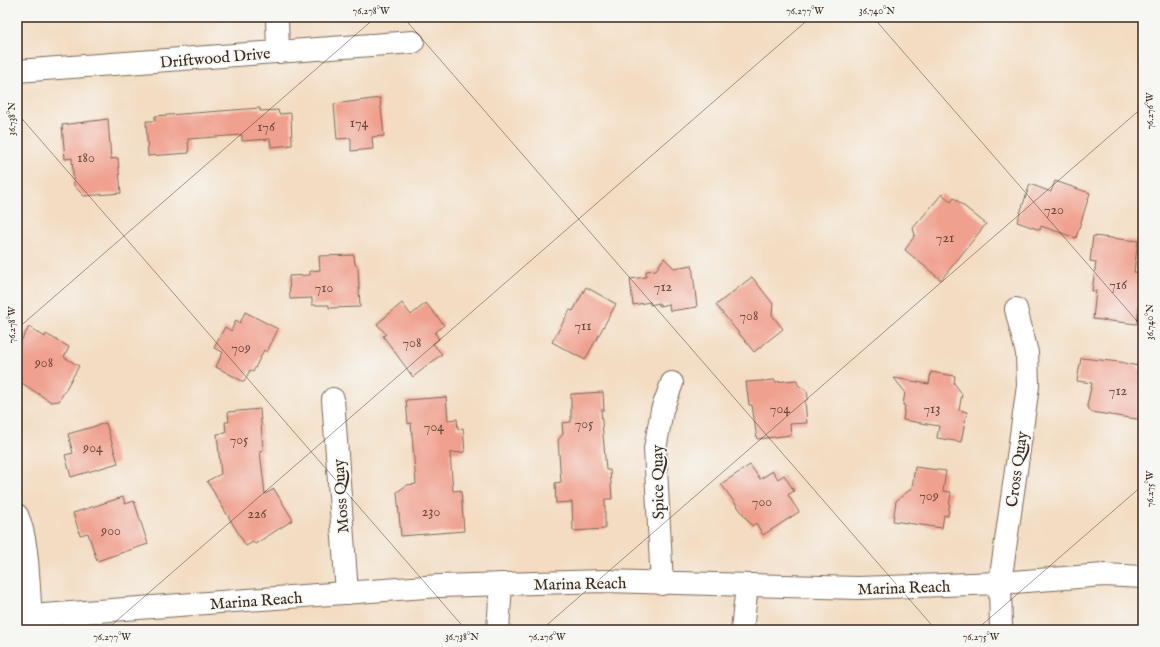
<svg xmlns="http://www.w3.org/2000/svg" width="1160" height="647" font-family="'IM FELL English',serif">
<rect width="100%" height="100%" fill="#f6f6f2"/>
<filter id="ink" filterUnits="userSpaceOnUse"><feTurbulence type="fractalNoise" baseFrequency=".025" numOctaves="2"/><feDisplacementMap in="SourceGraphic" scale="8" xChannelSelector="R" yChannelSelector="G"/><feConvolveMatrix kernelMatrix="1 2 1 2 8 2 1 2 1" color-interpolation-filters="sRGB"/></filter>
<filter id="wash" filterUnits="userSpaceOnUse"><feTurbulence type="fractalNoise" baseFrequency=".012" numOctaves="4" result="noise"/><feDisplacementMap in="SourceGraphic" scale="16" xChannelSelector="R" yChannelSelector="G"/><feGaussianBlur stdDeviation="0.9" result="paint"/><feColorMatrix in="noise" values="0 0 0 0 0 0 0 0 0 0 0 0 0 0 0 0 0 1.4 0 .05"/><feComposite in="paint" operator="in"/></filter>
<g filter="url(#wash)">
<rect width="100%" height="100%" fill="#f3dcc1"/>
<g id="blocks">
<g fill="#f0a08e">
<path d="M380 98 384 136 372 137 373 149 351 151V138L337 139 334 104Z"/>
<path d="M260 108V111L278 110 279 114 291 113 292 145 271 147 270 139 242 141V135L188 139 189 153 148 156 146 121H155V116Z"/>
<path d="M108 119 111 159 118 158 121 193 84 196 74 186 72 158 65 159 62 125Z"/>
<path d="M1055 181 1090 193 1076 238 1041 226 1040 230 1017 222 1030 184 1051 192Z"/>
<path d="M942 194 951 202 954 198 986 224 941 280 905 250 915 235 913 228Z"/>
<path d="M1093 236 1138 241 1134 272 1143 273V276L1137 324 1093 319 1096 291H1092L1096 262 1090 261Z"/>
<path d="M354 255 355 264 358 268 360 307 329 308V305H312V298L290 299 289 276 310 275V271L320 270 319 256Z"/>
<path d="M664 258 674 268 692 265 697 307 670 311 669 304 659 306V303L650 305V302L633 305 630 279 646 277V271L656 270Z"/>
<path d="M752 277 773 304 772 315 783 329 754 352 716 305Z"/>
<path d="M586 287 616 304 585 360 552 342 570 310 573 311Z"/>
<path d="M402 303 411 315 426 303 444 325 435 333 439 339 433 344 442 354 413 377 383 336 386 334 377 324Z"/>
<path d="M245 312 278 329 267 352 264 350 253 372 250 370 244 382 216 367 223 352 214 348 225 327 231 331 236 320 240 323Z"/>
<path d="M29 327 45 337 46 334 69 347 64 357 79 366 59 401 51 402 17 380V348Z"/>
<path d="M1081 358 1120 362 1138 366V369L1143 370V420L1091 412 1087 406 1092 383 1077 381Z"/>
<path d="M931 372 955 376 954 383 962 394 959 410 967 412 961 442 937 438 939 426 903 420 905 406 903 405 905 392 894 378 929 384Z"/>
<path d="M775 380V382L797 380 798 385 807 391 808 399 805 402 807 423 790 424 791 435 757 439 752 405H749L746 382Z"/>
<path d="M603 392 604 410H601L606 470H610L612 499H605V529L573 531 572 502 556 503 555 483 561 482 558 440 563 434 562 423 571 422V394Z"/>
<path d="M446 397 448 420 457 419 458 429 463 428 465 452 450 453 453 491 461 490 464 531 401 536 397 492 407 485 416 484 411 423 408 424 406 400Z"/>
<path d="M260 409 263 450 260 451 265 494 274 489 293 520 255 544 253 542 246 546 207 481 221 474 217 434 226 433 225 422H229L228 412Z"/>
<path d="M106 423 118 463 71 477 65 455 73 453 68 434Z"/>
<path d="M750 465 760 479 773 471 778 479 784 475 794 491 788 495 799 512 763 535 756 523 752 526 721 484Z"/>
<path d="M915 467 946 471 943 491 951 492 948 516 944 515 942 528 893 521 896 501 912 488Z"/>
<path d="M123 497 125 504 134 501 148 544 97 561 88 533 80 535 73 513Z"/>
</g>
</g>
</g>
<g filter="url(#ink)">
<use href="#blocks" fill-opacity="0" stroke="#7b6857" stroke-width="1"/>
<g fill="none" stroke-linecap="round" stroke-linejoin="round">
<defs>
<g id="minor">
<path d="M277 17 278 52"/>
<path d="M17 71 413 42"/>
<path d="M333 399 347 593"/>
<path d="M17 515C29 541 28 587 31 616"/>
<path d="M662 584 655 449 662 410 672 383"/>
<path d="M17 617 439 586 604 581 858 588 1000 583 1104 575 1143 577"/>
<path d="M498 630 501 584"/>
<path d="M742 630 747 586"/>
<path d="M1001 630 1000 583 1028 386 1027 353 1016 309"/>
</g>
</defs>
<use href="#minor" stroke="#7b6857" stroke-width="24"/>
<use href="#minor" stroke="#fff" stroke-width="22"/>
</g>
</g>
<path fill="none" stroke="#3b2a1e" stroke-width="1" stroke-opacity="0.45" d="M403 17 936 630M873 17 1143 328M17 113 466 630M17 329 376 17M106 630 811 17M541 630 1143 107M976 630 1143 485"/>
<g text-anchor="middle" stroke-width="3.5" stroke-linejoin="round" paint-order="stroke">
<g font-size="14" fill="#68483a">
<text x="359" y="127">174</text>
<text x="266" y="131">176</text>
<text x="86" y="162">180</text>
<text x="1054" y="214">720</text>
<text x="945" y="242">721</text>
<text x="1118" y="289">716</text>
<text x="663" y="291">712</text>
<text x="324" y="292">710</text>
<text x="749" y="320">708</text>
<text x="583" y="330">711</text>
<text x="412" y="347">708</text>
<text x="241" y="352">709</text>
<text x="44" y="367">908</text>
<text x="1118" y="395">712</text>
<text x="780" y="413">704</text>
<text x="932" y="413">713</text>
<text x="584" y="428">705</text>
<text x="434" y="431">704</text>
<text x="239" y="444">705</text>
<text x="93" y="452">904</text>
<text x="929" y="500">709</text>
<text x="762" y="506">700</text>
<text x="431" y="516">230</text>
<text x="257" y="518">226</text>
<text x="111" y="535">900</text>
</g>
<g font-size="16" fill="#3b2a1e" stroke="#f6f6f2">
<text transform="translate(215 57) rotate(-5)" y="6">Driftwood Drive</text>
<text transform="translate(1016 469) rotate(-82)" y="6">Cross Quay</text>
<text transform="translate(657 482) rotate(-91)" y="6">Spice Quay</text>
<text transform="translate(340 496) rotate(-94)" y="6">Moss Quay</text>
<text transform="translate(580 583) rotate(-1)" y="6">Marina Reach</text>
<text transform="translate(904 587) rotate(-2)" y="6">Marina Reach</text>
<text transform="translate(256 600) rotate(-4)" y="6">Marina Reach</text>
</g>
</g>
<rect width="1160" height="647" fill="none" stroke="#f6f6f2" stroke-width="44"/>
<rect x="22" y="22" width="1116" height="603" fill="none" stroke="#3b2a1e" stroke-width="1.5"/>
<g font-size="10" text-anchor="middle" fill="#3b2a1e">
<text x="371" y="14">76.278°W</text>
<text x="805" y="14">76.277°W</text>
<text x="877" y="14">36.740°N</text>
<text transform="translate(1149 111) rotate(-90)" y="4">76.276°W</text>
<text transform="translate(11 119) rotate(-90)" y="4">36.738°N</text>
<text transform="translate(1149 322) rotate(-90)" y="4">36.740°N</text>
<text transform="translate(11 325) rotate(-90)" y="4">76.278°W</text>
<text transform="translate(1149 489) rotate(-90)" y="4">76.275°W</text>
<text x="112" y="640">76.277°W</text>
<text x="462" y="640">36.738°N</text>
<text x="547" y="640">76.276°W</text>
<text x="981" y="640">76.275°W</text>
</g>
</svg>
